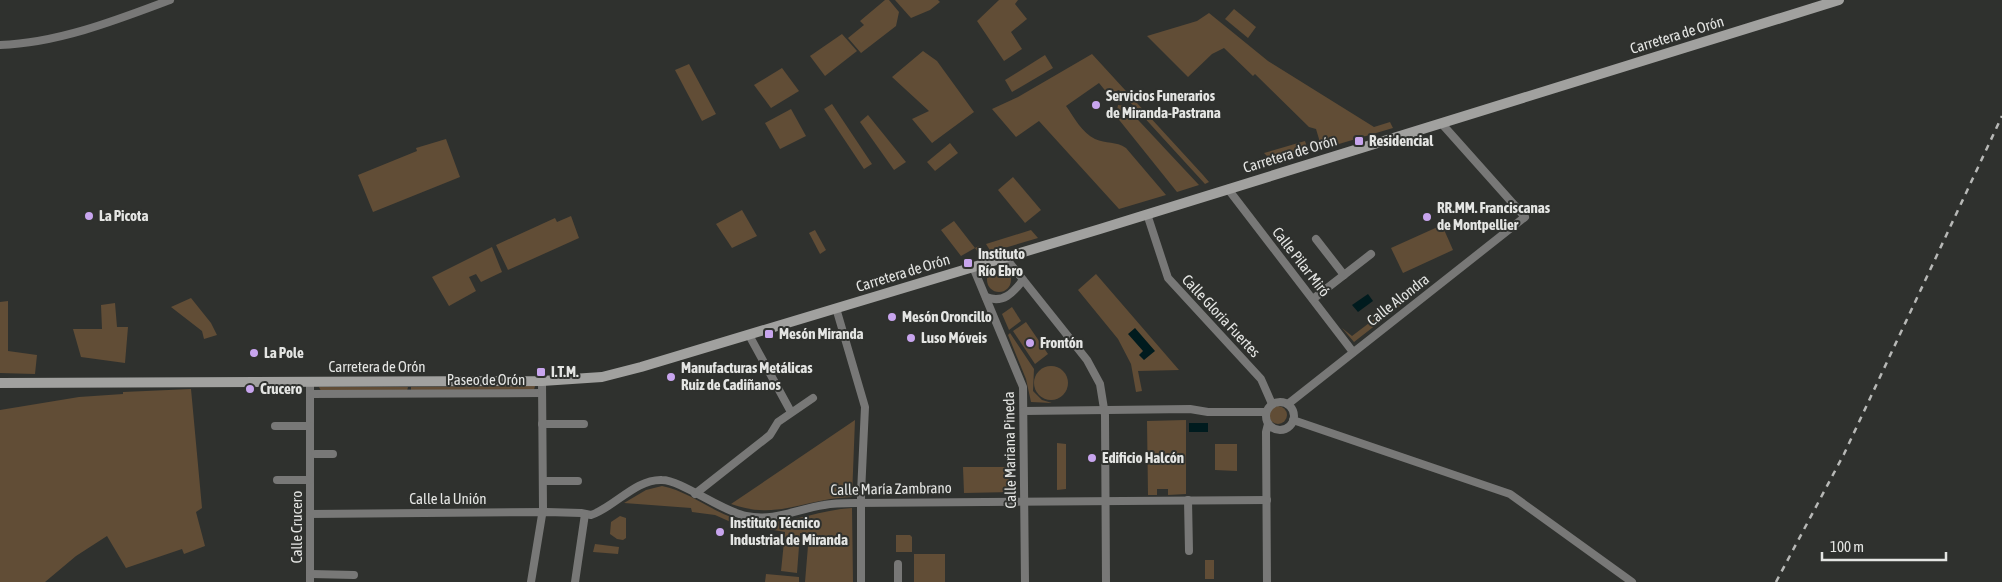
<svg xmlns="http://www.w3.org/2000/svg" width="2002" height="582" font-family="'Asap Condensed',sans-serif">
<rect width="100%" height="100%" fill="#2f312e"/>
<g fill="#614d36">
<path d="M885 0H889L899 12 896 26 861 53 848 38 864 25 860 21Z"/>
<path d="M895 0H938L940 2 930 10 911 18Z"/>
<path d="M999 0H1018L1015 4 1027 19 1011 32 1022 49 1004 61 977 21Z"/>
<path d="M1234 9 1256 27 1248 38 1225 19Z"/>
<path d="M1209 13 1268 61 1374 127 1390 122 1393 128 1322 149 1316 129 1309 127 1255 74 1253 76 1224 48 1212 54 1188 77 1147 36 1197 21Z"/>
<path d="M842 34 857 51 825 76 810 56Z"/>
<path d="M923 51 937 61 974 112 932 143 912 119 929 111 892 77Z"/>
<path d="M1092 54 1203 175 1209 182 1205 184 1119 90 1108 94 1099 83 1066 106C1074 117 1082 133 1095 139 1106 144 1116 141 1126 148L1166 195 1119 209 1039 121 1016 137 992 109 1018 97Z"/>
<path d="M1045 55 1053 68 1012 92 1005 80Z"/>
<path d="M689 64 716 114 702 121 675 70Z"/>
<path d="M782 68 799 91 771 108 754 85Z"/>
<path d="M832 104 872 164 864 169 824 109Z"/>
<path d="M1118 105 1125 106 1199 185 1177 192 1116 116Z"/>
<path d="M791 109 806 136 780 149 765 123Z"/>
<path d="M868 115 906 162 894 170 860 122Z"/>
<path d="M446 139 460 177 373 212 358 175 417 151 416 148Z"/>
<path d="M1305 141 1309 153 1274 163 1264 153Z"/>
<path d="M950 143 958 153 935 171 927 162Z"/>
<path d="M1013 177 1041 210 1025 223 998 190Z"/>
<path d="M742 210 757 236 732 248 716 224Z"/>
<path d="M571 216 579 238 508 270 496 245 555 218 557 222Z"/>
<path d="M954 221 975 248 979 246 985 254 980 255 975 248 961 256 941 230Z"/>
<path d="M1442 225 1453 250 1403 273 1391 248Z"/>
<path d="M815 230 826 250 820 254 809 233Z"/>
<path d="M1031 230 1038 238 991 252 986 244Z"/>
<path d="M492 247 502 272 481 282 476 274 469 277 476 291 449 306 432 277Z"/>
<circle cx="999" cy="280" r="12"/>
<path d="M1096 274 1179 370 1138 371 1142 391 1136 392 1131 364 1118 339 1078 290Z"/>
<path d="M1410 292 1413 296 1354 342 1342 328 1352 336Z"/>
<path d="M191 298 211 323 217 335 204 339 202 331 171 307Z"/>
<path d="M8 301V351L37 355 35 374 0 373V302Z"/>
<path d="M115 303 117 327H128L125 363 81 357 73 329H102L101 305Z"/>
<path d="M1012 307 1021 321 1009 330 1002 314Z"/>
<path d="M1026 322 1048 354 1035 364 1013 331Z"/>
<path d="M1010 333 1034 369 1033 391 1042 400 1052 403 1031 402 1026 379 1008 335Z"/>
<circle cx="1051" cy="383" r="17"/>
<path d="M535 386 534 390 411 391V387Z"/>
<path d="M319 387H408L407 391H321Z"/>
<path d="M191 389 202 508 196 512 205 546 184 554 182 549 126 568 107 536 76 556 45 582H0V410L79 397 123 394V392Z"/>
<circle cx="1278" cy="415" r="9"/>
<path d="M855 420 852 497C806 498 778 521 731 504Z"/>
<path d="M1186 420V494L1168 495V489H1157V495H1148L1147 421Z"/>
<path d="M1057 443 1066 444V489L1057 490Z"/>
<path d="M1215 444H1237V471L1215 470Z"/>
<path d="M963 467H1013V492L964 493Z"/>
<path d="M662 486C692 492 716 516 746 521 782 528 816 510 852 508L853 582H805L809 534 800 533 797 573 781 571 785 532 733 523 715 515 692 512 691 508 624 503 646 490Z"/>
<path d="M620 516 626 518V538L623 540 617 539 610 534 611 522Z"/>
<path d="M896 535H910L912 537V552H896Z"/>
<path d="M595 544 619 547 618 554 593 552Z"/>
<rect x="914" y="554" width="31" height="28"/>
<rect x="1205" y="560" width="9" height="19"/>
<path d="M766 574 799 577V582H765Z"/>
</g>
<g fill="#001b1e">
<path d="M1368 294 1373 301 1358 312 1352 305Z"/>
<path d="M1135 328 1155 351 1144 360 1139 355 1143 351 1128 334Z"/>
<rect x="1189" y="423" width="19" height="9"/>
</g>
<g fill="none" stroke-linecap="round" stroke-linejoin="round">
<g stroke="#787877" stroke-width="8">
<path d="M0 45C58 43 117 20 170 0"/>
<path d="M1228 189 1353 352"/>
<path d="M1147 214 1168 278 1261 379 1272 404"/>
<path d="M1316 239 1344 275"/>
<path d="M1005 257 1087 360 1100 384 1105 415 1106 582"/>
<path d="M973 267 1023 387 1025 582"/>
<path d="M986 297C1003 304 1013 293 1023 280"/>
<path d="M1313 299 1371 254"/>
<path d="M836 308 865 407 861 493V582"/>
<path d="M749 335 791 412"/>
<path d="M310 382V582"/>
<path d="M310 394 542 393"/>
<circle cx="1280" cy="416" r="14"/>
<path d="M1288 404 1525 217 1442 124"/>
<path d="M1024 411 1190 409 1208 412H1266"/>
<path d="M1293 420 1510 494 1632 582"/>
<path d="M542 424H584"/>
<path d="M275 426H310"/>
<path d="M315 454H333"/>
<path d="M277 480H310"/>
<path d="M547 481H578"/>
<path d="M695 494 770 435 778 422 813 398"/>
<path d="M1188 500 1189 551"/>
<path d="M310 514 547 512 581 513 591 515C615 507 635 479 662 480 681 480 721 511 746 516 774 522 797 509 824 505 834 503 845 503 855 503L1267 500"/>
<path d="M898 564V582"/>
<path d="M311 574 354 575"/>
<path d="M531 582 543 509 542 381"/>
<path d="M575 582 585 514"/>
<path d="M1267 582 1266 432 1268 424"/>
</g>
<path stroke="#a1a19f" stroke-width="10" d="M0 383 542 381 602 377 641 367 1100 229 1839 0"/>
<path stroke="#b7b8b6" stroke-width="2.5" stroke-dasharray="6 6" stroke-linecap="butt" d="M1776 582 1844 454 2002 116"/>
</g>
<g fill="#c8a5ee" stroke="#2f312e" stroke-width="2">
<circle cx="1096" cy="105" r="5"/>
<rect x="1354" y="136" width="10" height="10" rx="2.5"/>
<circle cx="89" cy="216" r="5"/>
<circle cx="1427" cy="217" r="5"/>
<rect x="963" y="258" width="10" height="10" rx="2.5"/>
<circle cx="892" cy="317" r="5"/>
<rect x="764" y="329" width="10" height="10" rx="2.5"/>
<circle cx="911" cy="338" r="5"/>
<circle cx="1030" cy="343" r="5"/>
<circle cx="254" cy="353" r="5"/>
<rect x="536" y="367" width="10" height="10" rx="2.5"/>
<circle cx="671" cy="377" r="5"/>
<circle cx="250" cy="389" r="5"/>
<circle cx="1092" cy="458" r="5"/>
<circle cx="720" cy="532" r="5"/>
</g>
<g text-anchor="middle" stroke-width="4" stroke-linejoin="round" paint-order="stroke">
<g font-size="15" fill="#e4e5e3" stroke="#2f312e">
<text transform="translate(1677 35) rotate(-17)" y="5">Carretera de Orón</text>
<text transform="translate(1290 154) rotate(-17)" y="5">Carretera de Orón</text>
<text transform="translate(1301 262) rotate(52)" y="5">Calle Pilar Miró</text>
<text transform="translate(903 273) rotate(-17)" y="5">Carretera de Orón</text>
<text transform="translate(1398 300) rotate(-38)" y="5">Calle Alondra</text>
<text transform="translate(1221 316) rotate(47)" y="5">Calle Gloria Fuertes</text>
<text x="377" y="372">Carretera de Orón</text>
<text x="486" y="385">Paseo de Orón</text>
<text transform="translate(1010 450) rotate(-91)" y="5">Calle Mariana Pineda</text>
<text transform="translate(891 489) rotate(-1)" y="5">Calle María Zambrano</text>
<text x="448" y="504">Calle la Unión</text>
<text transform="translate(297 527) rotate(-90)" y="5">Calle Crucero</text>
</g>
<g font-size="15" font-weight="bold" fill="#e4e5e3" stroke="#2f312e" text-anchor="start">
<text x="1106" y="101">Servicios Funerarios<tspan x="1106" dy="17">de Miranda-Pastrana</tspan></text>
<text x="1369" y="146">Residencial</text>
<text x="1437" y="213">RR.MM. Franciscanas<tspan x="1437" dy="17">de Montpellier</tspan></text>
<text x="99" y="221">La Picota</text>
<text x="978" y="259">Instituto<tspan x="978" dy="17">Río Ebro</tspan></text>
<text x="902" y="322">Mesón Oroncillo</text>
<text x="779" y="339">Mesón Miranda</text>
<text x="921" y="343">Luso Móveis</text>
<text x="1040" y="348">Frontón</text>
<text x="264" y="358">La Pole</text>
<text x="681" y="373">Manufacturas Metálicas<tspan x="681" dy="17">Ruiz de Cadiñanos</tspan></text>
<text x="551" y="377">I.T.M.</text>
<text x="260" y="394">Crucero</text>
<text x="1102" y="463">Edificio Halcón</text>
<text x="730" y="528">Instituto Técnico<tspan x="730" dy="17">Industrial de Miranda</tspan></text>
</g>
</g>
<path d="M1822 552v8h124v-8" fill="none" stroke="#e4e5e3" stroke-width="2.5"/>
<text x="1830" y="552" font-size="15" fill="#e4e5e3" stroke="#2f312e" stroke-width="4" paint-order="stroke">100 m</text>
</svg>
